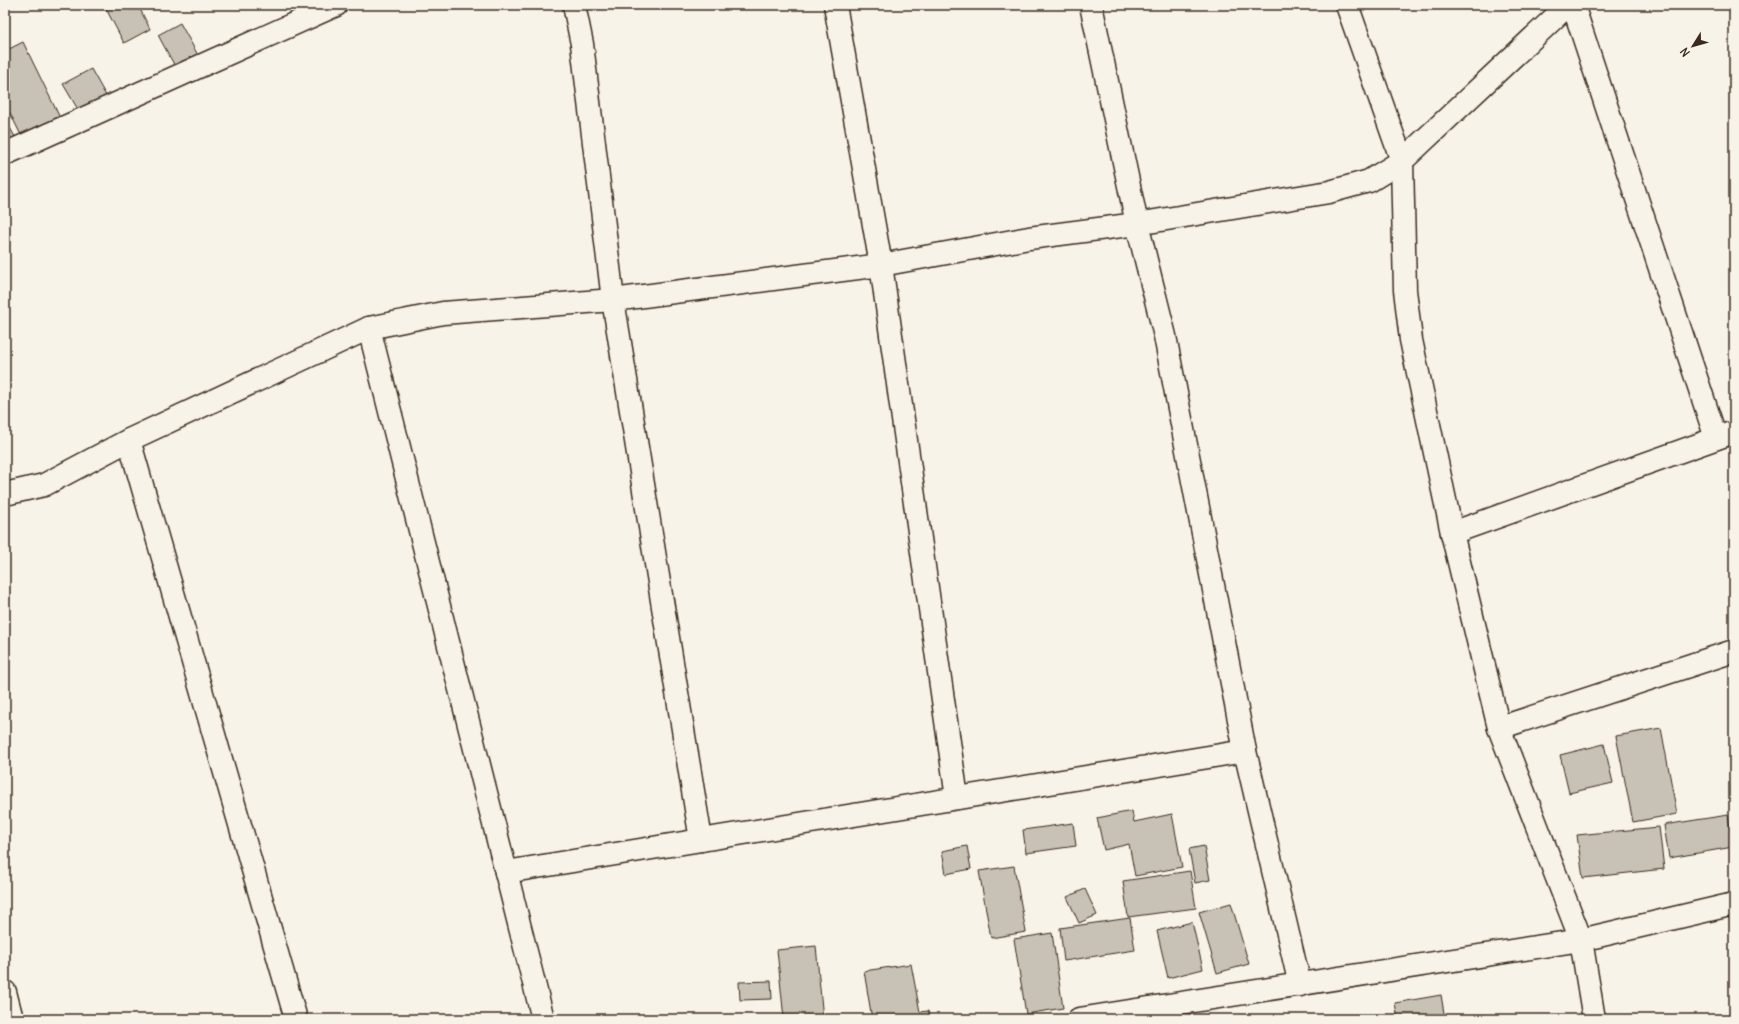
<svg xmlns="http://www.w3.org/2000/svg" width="1739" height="1024" font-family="Delius,sans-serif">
<rect width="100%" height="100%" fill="#f7f3e8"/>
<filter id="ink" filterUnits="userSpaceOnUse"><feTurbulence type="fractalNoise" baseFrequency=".025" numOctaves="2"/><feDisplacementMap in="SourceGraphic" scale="8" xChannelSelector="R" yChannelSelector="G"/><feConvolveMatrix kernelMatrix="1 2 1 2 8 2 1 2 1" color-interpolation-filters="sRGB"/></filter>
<g filter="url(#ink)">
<g fill="#c8c1b6" stroke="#3b2a1e">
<path d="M104 5H138L150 29 124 43Z"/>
<path d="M180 23 199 57 177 70 158 35Z"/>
<path d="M23 42 64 126 26 145 5 103V51Z"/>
<path d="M91 69 110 103 83 118 63 84Z"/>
<path d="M5 119 23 151 5 160Z"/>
<path d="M1661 728 1677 814 1633 822 1616 736Z"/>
<path d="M1604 744 1613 783 1569 793 1560 755Z"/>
<path d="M1132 811 1134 822 1172 814 1182 867 1135 876 1129 844 1104 850 1097 818Z"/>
<path d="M1728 815 1733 847 1669 858 1664 825Z"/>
<path d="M1073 823 1076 846 1026 853 1023 830Z"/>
<path d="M1659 827 1664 869 1583 878 1577 835Z"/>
<path d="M967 846 971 869 946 874 942 851Z"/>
<path d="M1204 846 1210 880 1195 883 1189 849Z"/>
<path d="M1014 866 1026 932 991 938 979 871Z"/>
<path d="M1190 871 1196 908 1128 917 1123 881Z"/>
<path d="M1085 889 1097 915 1079 923 1067 897Z"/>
<path d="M1231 903 1249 964 1217 973 1199 912Z"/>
<path d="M1130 918 1135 950 1064 961 1060 928Z"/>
<path d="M1192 922 1203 969 1168 978 1157 931Z"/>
<path d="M1052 933 1063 1008 1026 1014 1014 939Z"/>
<path d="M816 946 823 1019H784L777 950Z"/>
<path d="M911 964 920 1012 928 1011 930 1019H872L864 971Z"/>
<path d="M771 981 772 999 740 1000 739 982Z"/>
<path d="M1441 995 1445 1019H1398L1395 1003Z"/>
</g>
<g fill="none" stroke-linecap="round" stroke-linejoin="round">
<defs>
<g id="minor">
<path d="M574 5 582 44 613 300 701 840"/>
<path d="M835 5 881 265 957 798"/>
<path d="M1091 5 1137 224 1165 336 1245 751 1300 985"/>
<path d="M1347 5 1402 161 1405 290 1411 340 1452 533 1499 728 1581 940 1594 1019"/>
<path d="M1573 5 1716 438"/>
<path d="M5 154 336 5"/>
<path d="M369 328 543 1019"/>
<path d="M129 440 296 1019"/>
<path d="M5 494 44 485 129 440 369 328 443 313 613 300 881 265 1029 238 1137 224 1329 192 1369 181 1402 161 1568 5"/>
<path d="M1452 533 1734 432"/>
<path d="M1499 728 1734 651"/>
<path d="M506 872 1245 751"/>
<path d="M1079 1019 1581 940 1734 904"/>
</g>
<path id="major" d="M5 992 12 1019"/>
</defs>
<use href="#minor" stroke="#3b2a1e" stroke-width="25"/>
<use href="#major" stroke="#3b2a1e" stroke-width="25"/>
<use href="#minor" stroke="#f7f3e8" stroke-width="22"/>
<use href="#major" stroke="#f7f3e8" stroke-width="22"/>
</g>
</g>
<rect width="1739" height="1024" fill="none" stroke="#f7f3e8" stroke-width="20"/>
<rect x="10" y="10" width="1719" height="1004" fill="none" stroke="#3b2a1e" stroke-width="1.5" filter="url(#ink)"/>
<g transform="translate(1693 46) rotate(233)" stroke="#f7f3e8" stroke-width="3" paint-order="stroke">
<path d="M0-3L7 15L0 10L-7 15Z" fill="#3b2a1e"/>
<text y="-6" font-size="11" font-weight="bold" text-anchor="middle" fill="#3b2a1e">N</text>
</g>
</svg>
